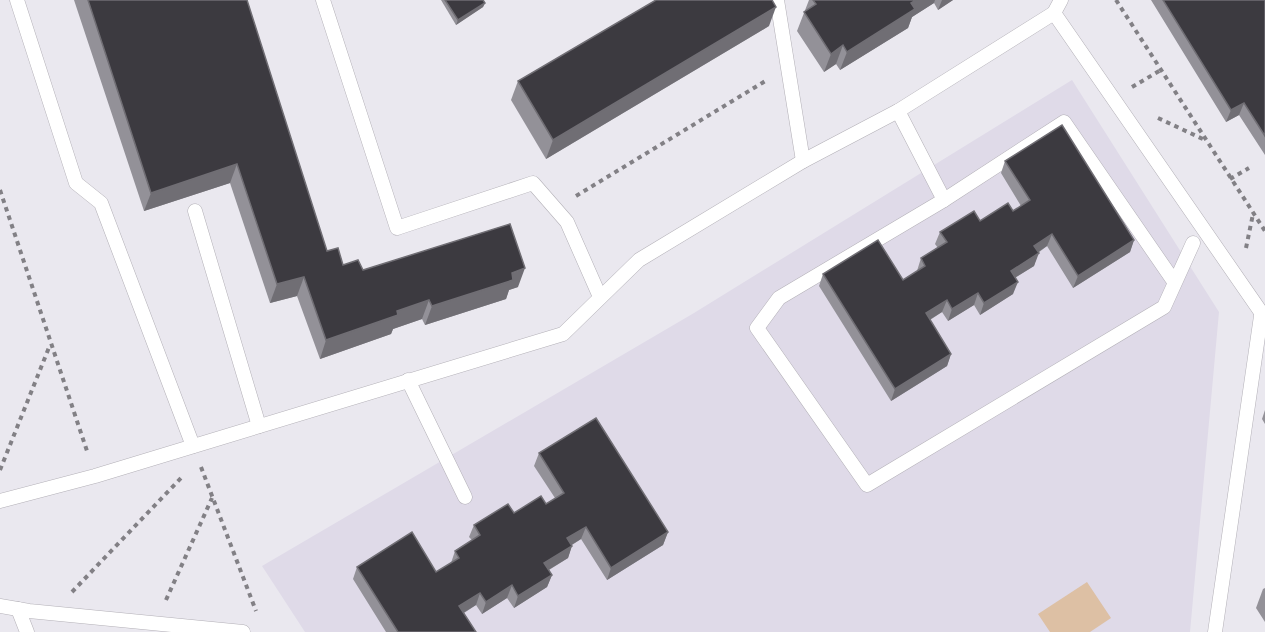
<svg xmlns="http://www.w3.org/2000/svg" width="1265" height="632" font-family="'Fira Sans',sans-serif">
<rect width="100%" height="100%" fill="#eae8ef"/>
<path fill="#dfdae8" d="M1072 80 1219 312 1190 632H305L262 566 694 313Z"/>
<path fill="#ddc0a4" d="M1087 582 1111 618 1090 632H1050L1038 614Z"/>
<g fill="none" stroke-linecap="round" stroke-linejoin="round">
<defs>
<g id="service">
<path d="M17 0 76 183 101 203 193 446"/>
<path d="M323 0 397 228 533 183 567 222 600 297"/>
<path d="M777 0 803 161"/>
<path d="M1054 13 1265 318"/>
<path d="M898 111 944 200"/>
<path d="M195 211 259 426"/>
<path d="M1175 283 1064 122 944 200 779 298 757 328 867 485 1164 307 1193 243"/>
<path d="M408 380 465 497"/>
<path d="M0 501 95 476 563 334 639 260 803 161 898 111 1054 13 1061 0"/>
<path d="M0 606 29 611 243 632"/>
<path d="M18 609 27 632"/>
<path d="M1215 632 1261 316"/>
</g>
</defs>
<use href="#service" stroke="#b3b0b7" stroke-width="15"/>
<g stroke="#828085" stroke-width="4" stroke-dasharray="4.5 4.5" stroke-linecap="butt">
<path d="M1116 0 1265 231"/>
<path d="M1132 87 1161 70"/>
<path d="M1158 118 1205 140"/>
<path d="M1230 179 1249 168"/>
<path d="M0 190 88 454"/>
<path d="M576 196 767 80"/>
<path d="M1246 248 1253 214"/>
<path d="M201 467 256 611"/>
<path d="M0 470 50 345"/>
<path d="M72 592 183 476"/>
<path d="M166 600 212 498"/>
</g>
<use href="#service" stroke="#fff" stroke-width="14"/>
</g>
<g fill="#939198">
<path d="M74 0H247L327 251 343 265 363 270 518 287 509 290 506 299 425 325 422 319 393 329 391 334 320 359 297 296 270 303 230 183 144 211Z"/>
<path d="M441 0H483L485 3 483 7 456 25Z"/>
<path d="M809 0H953L938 10 934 3 912 17 908 28 840 70 836 64 824 72 797 31Z"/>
<path d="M1151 0H1265V155L1239 115 1226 122Z"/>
<path d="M769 26 546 159 511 100 518 81Z"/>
<path d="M1005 161 1134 240 1130 252 1073 288 1047 246 1038 253 1034 266 1015 278 1013 294 980 315 974 305 948 321 942 312 930 320 951 354 947 366 891 401 819 286 823 274 903 280 917 271 921 258 938 248 935 244 940 232 1013 211 1021 206 1001 173Z"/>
<path d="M1265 410V424L1262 419Z"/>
<path d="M539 453 668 532 663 545 607 580 581 539 572 545 568 558 549 570 552 575 547 587 514 608 507 598 482 614 476 605 464 613 476 632H386L353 579 357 567 436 572 451 563 455 551 472 540 469 537 474 525 546 504 555 498 534 466Z"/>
<path d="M1265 588V622L1256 608 1263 589Z"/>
</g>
<g fill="#706e74">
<path d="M916 0H935L934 3 912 17 908 28 840 70 847 52Z"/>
<path d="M942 0H953L938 10Z"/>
<path d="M485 3 483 7 456 25 458 20Z"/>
<path d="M776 7 769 26 546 159 553 140Z"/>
<path d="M843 45 836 64 824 72 831 54Z"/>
<path d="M1244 103 1239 115 1226 122 1231 110Z"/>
<path d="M237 164 230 183 144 211 151 193Z"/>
<path d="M1052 234 1047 246 1029 258 1034 246Z"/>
<path d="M1134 240 1130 252 1073 288 1078 276Z"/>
<path d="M1039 253 1034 266 1006 283 1011 271Z"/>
<path d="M525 268 518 287 509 290 506 299 425 325 432 306Z"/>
<path d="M304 277 297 296 270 303 277 284Z"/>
<path d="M1018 282 1013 294 980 315 984 303Z"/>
<path d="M978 293 974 305 948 321 952 309Z"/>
<path d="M429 300 422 319 393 329 391 334 320 359 326 340 397 311Z"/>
<path d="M947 300 942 312 921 325 926 313Z"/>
<path d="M951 354 947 366 891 401 895 389Z"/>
<path d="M586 527 581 539 563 550 567 538Z"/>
<path d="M668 532 663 545 607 580 611 568Z"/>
<path d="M572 546 568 558 540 575 544 563Z"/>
<path d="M552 575 547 587 514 608 518 596Z"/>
<path d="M512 585 507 598 482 614 486 602Z"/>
<path d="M480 593 476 605 455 618 459 606Z"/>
</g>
<g fill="#3c3a40" stroke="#706e74" stroke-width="1.5">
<path d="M88 0H247L327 251 338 248 343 265 358 260 363 270 510 224 525 268 512 273 513 280 432 306 429 300 397 311 398 315 326 340 304 277 277 284 237 164 151 193Z"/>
<path d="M445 0H483L485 3 458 20Z"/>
<path d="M656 0H772L776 7 553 140 518 81Z"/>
<path d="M813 0H916L911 3 915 9 847 52 843 45 831 54 804 12 816 4Z"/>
<path d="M1163 0H1265V136L1244 103 1231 110Z"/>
<path d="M1062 125 1134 240 1078 276 1052 234 1034 246 1039 253 1011 271 1018 282 984 303 978 293 952 309 947 300 926 313 951 354 895 389 823 274 878 240 903 280 925 266 921 258 947 242 940 232 974 211 980 221 1008 203 1013 211 1030 200 1005 161Z"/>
<path d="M596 418 668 532 611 568 586 527 567 538 572 546 544 563 552 575 518 596 512 585 486 602 480 593 459 606 476 632H398L357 567 412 532 436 572 459 558 455 551 480 535 474 525 508 504 514 513 541 496 546 504 564 493 539 453Z"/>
</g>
</svg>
